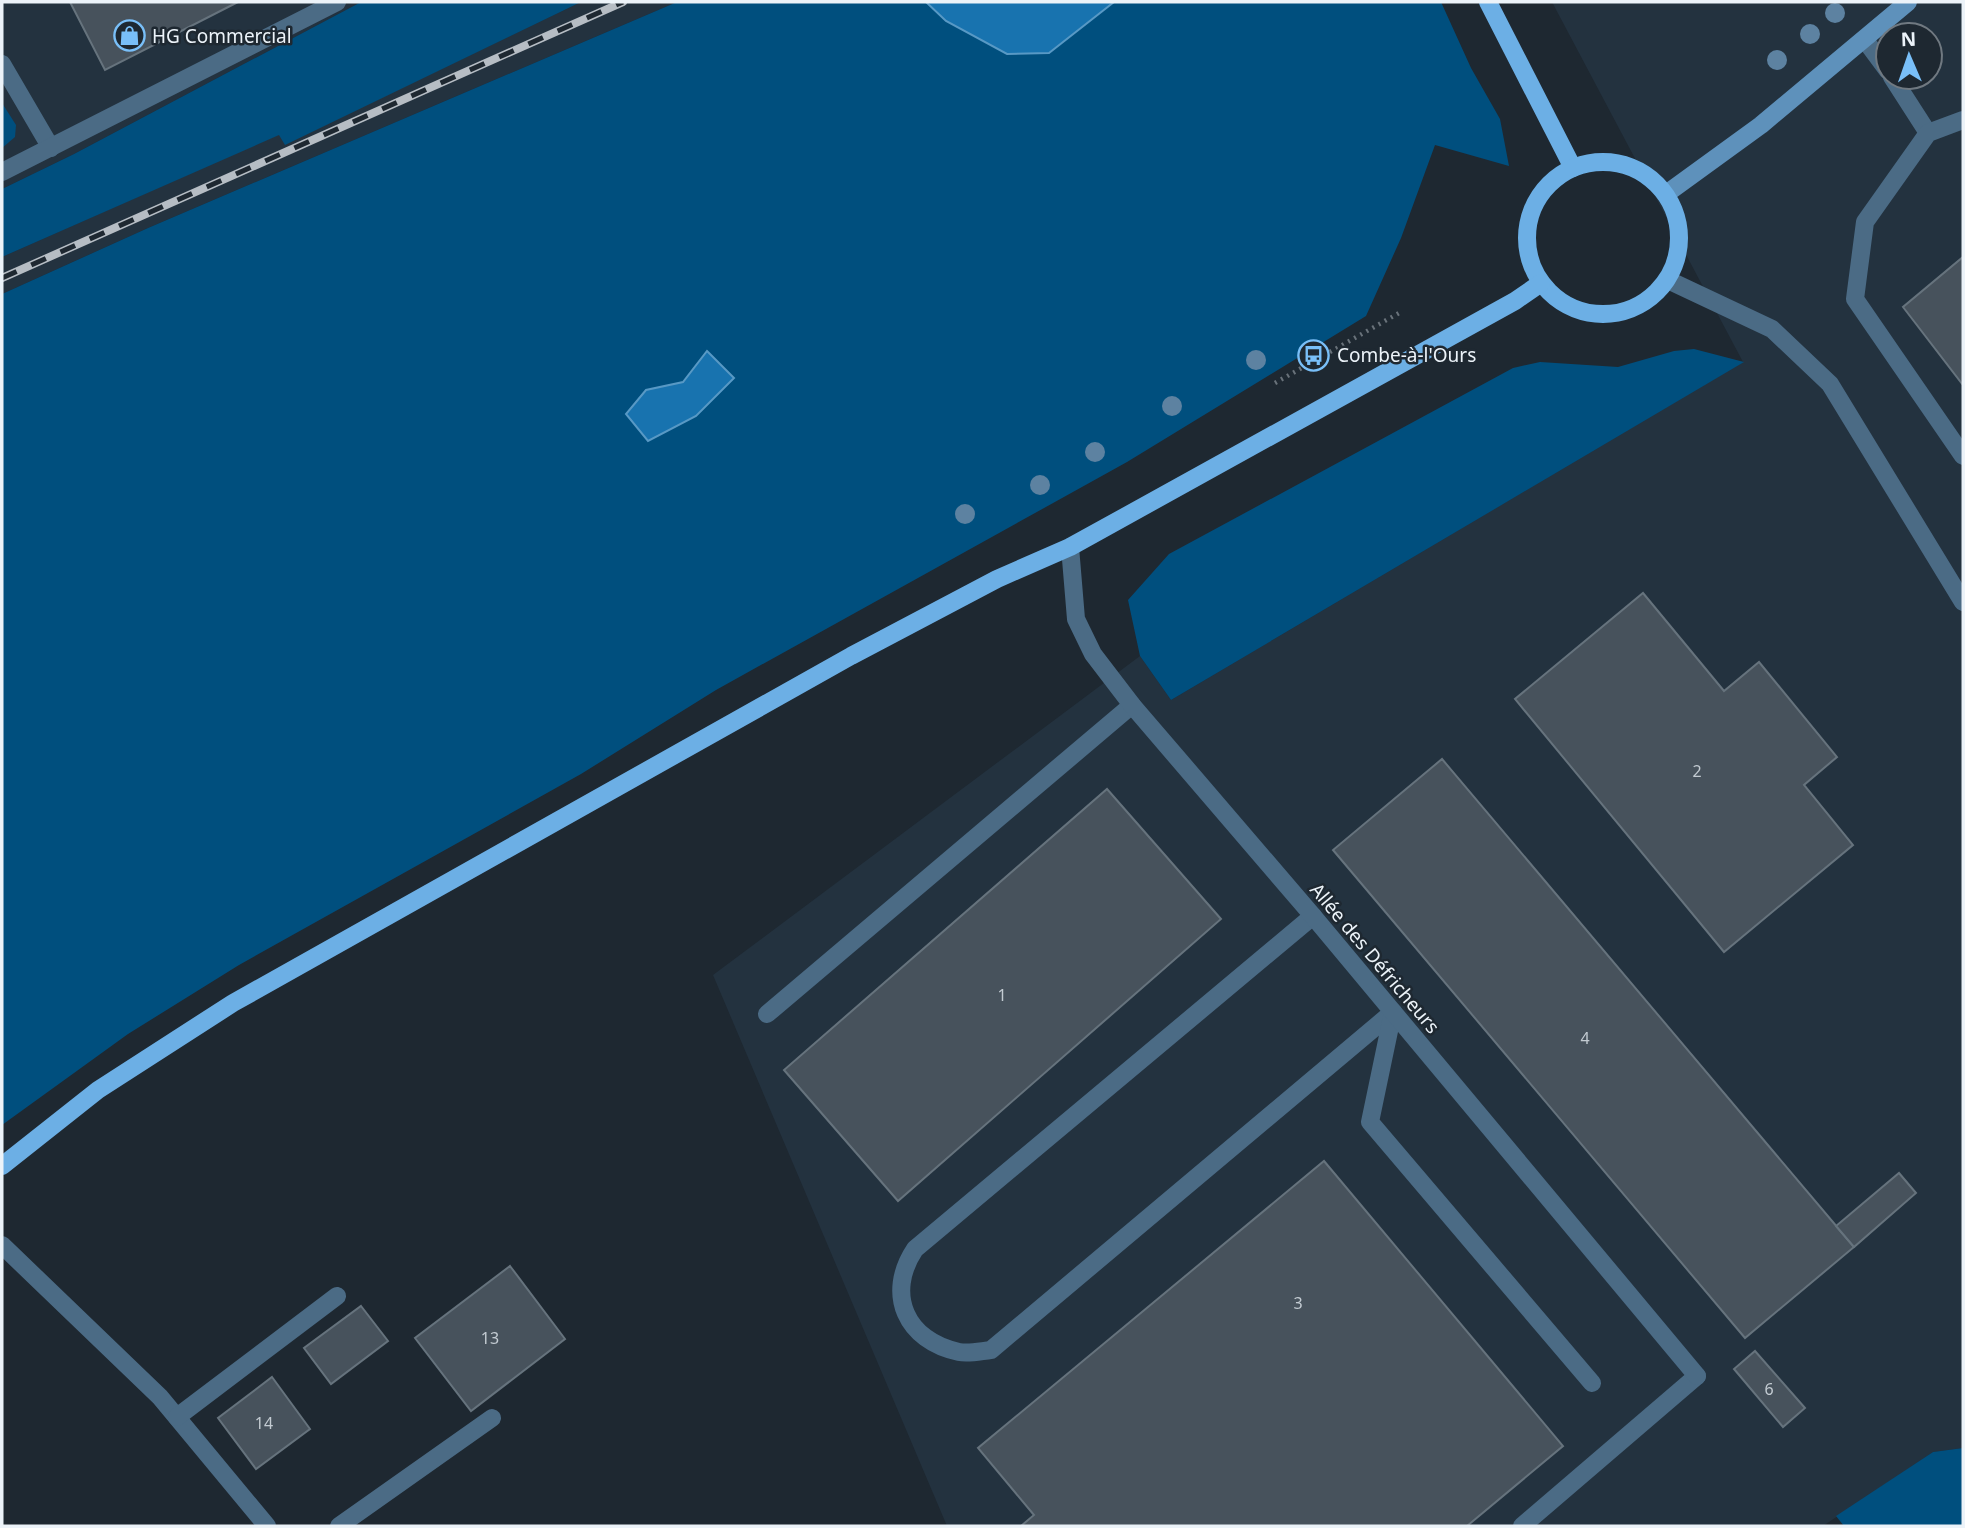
<svg xmlns="http://www.w3.org/2000/svg" width="1965" height="1528" font-family="'Noto Sans',sans-serif">
<rect width="100%" height="100%" fill="#1e2831"/>
<g fill="#23323f" fill-rule="evenodd">
<path d="M2 2H361L74 154 2 189Z"/>
<path d="M581 2H677L148 228 2 294V257L280 134 285 144Z"/>
<path d="M1552 2H1963V1448L1933 1452 1823 1526H947L713 975 1140 656 1171 700 1743 362ZM1888 35H1930V77H1888Z"/>
</g>
<g fill="#004f7e">
<path d="M361 2H581L285 145 279 135 2 257V189L74 154Z"/>
<path d="M677 2H1441L1471 68 1500 119 1509 166 1435 145 1401 238 1366 316 1127 462 716 690 581 774 239 965 128 1034 2 1125V294L148 228Z"/>
<path d="M2 103 16 125 15 137 2 148Z"/>
<path d="M1694 349 1744 362 1171 700 1140 656 1128 600 1169 554 1513 368 1540 362 1618 367 1674 351Z"/>
<path d="M1963 1448V1526H1844L1836 1516 1933 1452Z"/>
</g>
<g fill="#1873af" stroke="#5899c5" stroke-width="2">
<path d="M926 2H1114L1049 53 1007 54 946 21Z"/>
<path d="M707 351 734 378 696 416 648 441 626 414 646 390 683 382Z"/>
</g>
<g fill="#47525c" stroke="#66737d" stroke-width="2">
<path d="M70 2H238L105 70Z"/>
<path d="M1963 257V385L1903 307Z"/>
<path d="M1643 593 1724 691 1759 662 1837 757 1804 785 1853 845 1724 952 1515 699Z"/>
<path d="M1442 759 1854 1247 1745 1338 1333 850Z"/>
<path d="M1107 789 1221 919 898 1201 784 1070Z"/>
<path d="M1324 1161 1563 1446 1467 1526H1021L1034 1515 978 1448Z"/>
<path d="M1899 1173 1916 1193 1854 1247 1836 1226Z"/>
<path d="M510 1266 565 1339 471 1411 415 1338Z"/>
<path d="M361 1306 388 1341 331 1384 304 1348Z"/>
<path d="M1755 1351 1805 1408 1783 1427 1734 1369Z"/>
<path d="M272 1377 310 1429 256 1469 218 1418Z"/>
</g>
<g fill="none" stroke-linecap="round" stroke-linejoin="round">
<path stroke="#69727a" stroke-width="4.5" stroke-dasharray="2 5" stroke-linecap="butt" d="M1275 383 1399 313"/>
<g stroke="#4b6b85" stroke-width="18">
<path d="M1865 40 1888 71"/>
<path d="M1892 77 1928 133"/>
<path d="M1963 120 1928 133 1865 222 1855 299 1963 456"/>
<path d="M1313 916 915 1249C885 1294 906 1341 959 1352 969 1354 981 1351 991 1350L1393 1012"/>
<path d="M1393 1012 1370 1122 1592 1383"/>
<path d="M767 1014 1132 705"/>
<path d="M2 1245 160 1397 267 1526"/>
<path d="M177 1417 337 1296"/>
<path d="M339 1526 492 1418"/>
<path d="M1522 1526 1697 1376"/>
</g>
<g stroke="#4b6b85" stroke-width="18">
<path d="M2 64 51 148"/>
<path d="M2 172 337 2"/>
<path d="M1668 280 1772 329 1830 384 1963 602"/>
<path d="M1070 547 1076 619 1093 654 1132 705 1313 916 1697 1376"/>
</g>
<path stroke="#5e91bb" stroke-width="18" d="M1666 194 1761 125 1908 2"/>
<g stroke="#6cafe5" stroke-width="18">
<path d="M1488 2 1573 168"/>
<circle cx="1603" cy="238" r="76"/>
<path d="M2 1166 98 1090 233 1003 851 656 997 579 1070 547 1515 301 1541 283"/>
</g>
<defs>
<path id="rail" d="M2 278 623 2"/>
</defs>
<use href="#rail" stroke="#b6bdc4" stroke-width="8"/>
<use href="#rail" stroke="#1e2831" stroke-width="5" stroke-dasharray="16" stroke-linecap="butt"/>
</g>
<g fill="#5d82a1">
<circle cx="1835" cy="13" r="10"/>
<circle cx="1810" cy="34" r="10"/>
<circle cx="1777" cy="60" r="10"/>
<circle cx="1256" cy="360" r="10"/>
<circle cx="1172" cy="406" r="10"/>
<circle cx="1095" cy="452" r="10"/>
<circle cx="1040" cy="485" r="10"/>
<circle cx="965" cy="514" r="10"/>
</g>
<defs>
<symbol id="shop-ring" viewBox="-11 -11 22 22"><circle r="9.5" fill="#1e2831" stroke="#79bff8" stroke-width="1.5"/><path d="M-5-2.5h2.3a2.7 3.5 0 0 1 5.4 0H5L5.5 6h-11ZM-1.5-2.5h3a1.5 2.3 0 0 0-3 0Z" fill="#79bff8"/></symbol>
<symbol id="bus-ring" viewBox="-11 -11 22 22"><circle r="9.5" fill="#1e2831" stroke="#79bff8" stroke-width="1.5"/><path d="M-5-6H5V4H4V6H2V4H-2V6H-4V4H-5ZM-3.5-4V0h7V-4ZM-3.5 1.2v1.5H-2V1.2ZM2 1.2v1.5H3.5V1.2Z" fill="#79bff8"/></symbol>
</defs>
<g fill-rule="evenodd">
<use href="#shop-ring" x="112" y="18" width="35" height="35"/>
<use href="#bus-ring" x="1296" y="338" width="35" height="35"/>
</g>
<g text-anchor="middle" stroke-width="5" stroke-linejoin="round" paint-order="stroke">
<g font-size="16" fill="#c3cbd2">
<text x="1697" y="777">2</text>
<text x="1002" y="1001">1</text>
<text x="1585" y="1044">4</text>
<text x="1298" y="1309">3</text>
<text x="490" y="1344">13</text>
<text x="1769" y="1395">6</text>
<text x="264" y="1429">14</text>
</g>
<g font-size="19" fill="#ecf3f9" stroke="#1e2831" text-anchor="start">
<text x="152" y="43">HG Commercial</text>
<text x="1337" y="362">Combe-à-l'Ours</text>
</g>
<g font-size="19" fill="#ecf3f9" stroke="#1e2831">
<text transform="translate(1375 958) rotate(50)" y="7">Allée des Défricheurs</text>
</g>
</g>
<rect width="1965" height="1528" fill="none" stroke="#ecf3f9" stroke-width="7"/>
<g transform="translate(1909 56) rotate(358)"><circle r="33" fill="#1e2831" stroke="#707981" stroke-width="2"/>
<path d="M0-5L12 26L0 18L-12 26Z" fill="#79bff8"/>
<text y="-10" font-size="19" font-weight="bold" text-anchor="middle" fill="#ecf3f9">N</text>
</g>
</svg>
